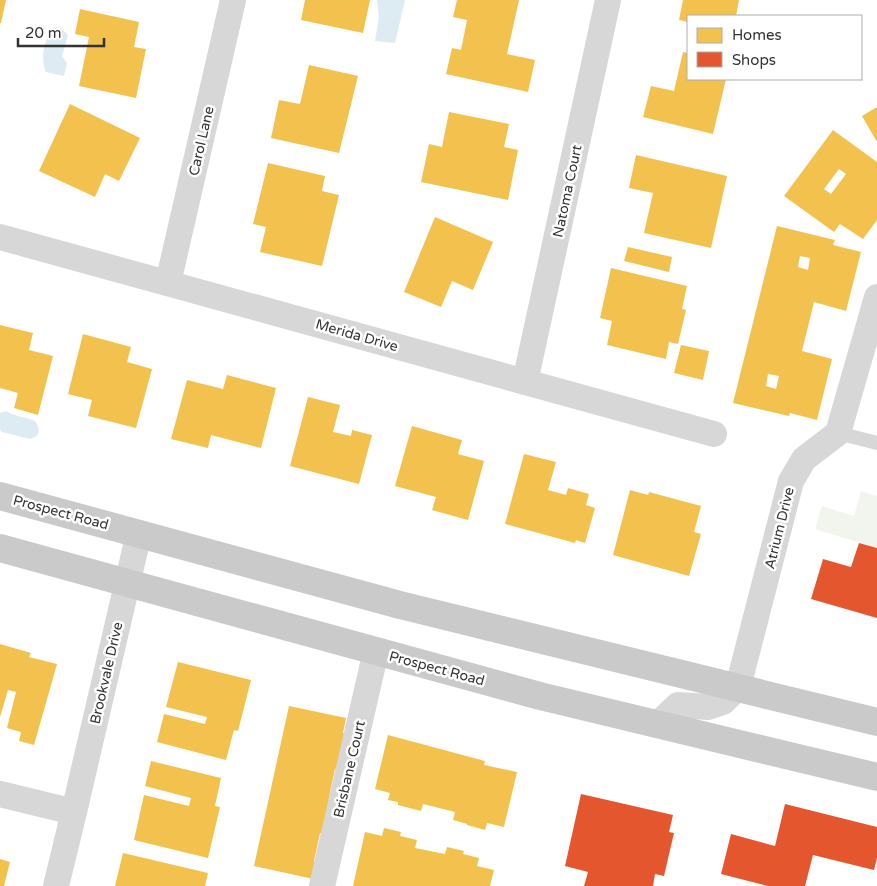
<svg xmlns="http://www.w3.org/2000/svg" width="877" height="886" font-family="'Varela Round',sans-serif">
<rect width="100%" height="100%" fill="#fff"/>
<path fill="#f1f5ed" d="M861 491 877 496V548L815 529 822 506 854 516Z"/>
<g fill="#ddebf3">
<path d="M377 0H405L395 43 375 41 379 17Z"/>
<path d="M54 27 61 28 68 35 62 56 67 63 64 76 46 72C40 57 44 39 54 27Z"/>
<path d="M6 411C18 418 26 416 36 422L39 430 37 436 30 439 2 432 0 430V413Z"/>
</g>
<g fill="#f2c14e" fill-rule="evenodd">
<path d="M0 0H6L1 23H0Z"/>
<path d="M305 0H370L363 33 301 20Z"/>
<path d="M457 0H519L507 54 535 60 528 92 446 74 452 48 461 50 467 20 453 17Z"/>
<path d="M683 0H739L736 16H688V22L679 20Z"/>
<path d="M80 9 139 22 134 47 146 49 136 98 79 86 89 37 75 34Z"/>
<path d="M683 52 688 53V79H726L713 134 643 117 651 86 674 91Z"/>
<path d="M309 65 358 76 339 153 271 138 279 100 300 104Z"/>
<path d="M70 104 140 138 119 181 105 174 95 197 39 171Z"/>
<path d="M877 107V142L862 116Z"/>
<path d="M449 112 509 124 504 147 518 150 508 200 421 182 429 144 442 147Z"/>
<path d="M833 130 877 162V220L863 239 840 224 834 232 784 196ZM839 169 846 174 831 194 824 189Z"/>
<path d="M636 155 727 176 711 248 644 233 653 193 629 188Z"/>
<path d="M268 163 325 176 322 191 339 195 322 266 260 252 266 227 253 224Z"/>
<path d="M435 217 493 242 473 290 452 281 441 307 404 292Z"/>
<path d="M777 226 835 240 833 245 861 252 846 311 814 302 802 351 832 359 817 420 790 413 789 416 733 403ZM800 256 810 258 808 270 798 267ZM768 374 779 376 776 389 766 386Z"/>
<path d="M628 247 672 257 669 272 624 261Z"/>
<path d="M611 268 687 286 682 309 686 310 678 344 669 342 666 359 607 345 612 321 600 318Z"/>
<path d="M0 325 33 333 29 350 53 356 38 415 14 408 18 393 0 388Z"/>
<path d="M83 334 131 347 127 362 152 369 136 428 88 416 92 400 68 394Z"/>
<path d="M681 345 709 351 703 380 674 373Z"/>
<path d="M227 375 276 388 261 448 211 435 208 448 171 439 187 380 223 389Z"/>
<path d="M308 397 340 405 333 432 351 436 352 430 372 435 359 484 290 466Z"/>
<path d="M412 426 462 440 458 454 484 461 468 520 432 510 436 497 395 486Z"/>
<path d="M524 454 556 462 548 490 566 495 568 488 589 494 586 505 595 508 585 543 576 540 575 543 505 524Z"/>
<path d="M630 490 648 495 649 492 701 506 694 532 701 534 689 576 613 555Z"/>
<path d="M0 644 31 653 29 657 57 664 34 745 19 741 21 732 7 728 16 692 8 690 0 717Z"/>
<path d="M178 662 251 680 238 731 234 730 226 760 157 742 164 714 205 724 207 717 166 707Z"/>
<path d="M289 706 346 718 343 733 350 735 342 771 335 769 329 797 327 835 320 833 314 861 321 863 318 880 254 866Z"/>
<path d="M388 735 485 761 484 765 517 772 504 827 487 823 485 830 467 825V824L453 820 455 812 423 804 421 811 398 805V802L388 800 390 793 375 789Z"/>
<path d="M151 761 221 778 215 806 220 807 208 858 134 840 144 795 189 806 191 798 145 786Z"/>
<path d="M384 828 401 832 400 836 417 840 415 848 445 854 447 847 464 851 463 854 479 858 477 866 494 870 490 886H353L365 832 382 836Z"/>
<path d="M123 853 208 873 205 886H115Z"/>
<path d="M0 859 10 862 4 886H0Z"/>
</g>
<g fill="#e4572e">
<path d="M859 543 877 548V618L811 599 823 559 851 567Z"/>
<path d="M581 794 673 815 669 832 674 833 664 876 655 874 653 886H584L588 872 565 866Z"/>
<path d="M785 804 877 827V858L874 870 813 855 805 886H768L721 874 731 834 775 846Z"/>
</g>
<g fill="none" stroke-linecap="round" stroke-linejoin="round">
<path stroke="#d7d7d7" stroke-width="14" d="M838 433 877 443"/>
<g stroke="#d7d7d7" stroke-width="26">
<path d="M0 237 714 434"/>
<path d="M168 283 233 0"/>
<path d="M525 382 608 0"/>
<path d="M658 724 678 705 708 707 723 702 738 687 791 481 804 459 838 433 877 297"/>
<path d="M0 794 74 812 56 886"/>
<path d="M74 812 139 533"/>
<path d="M322 886 376 651"/>
</g>
<g stroke="#cacaca" stroke-width="28">
<path d="M0 496 400 605 877 722"/>
<path d="M0 548 540 696 877 777"/>
</g>
</g>
<g text-anchor="middle" stroke-width="5" stroke-linejoin="round" paint-order="stroke">
<g font-size="14" fill="#333" stroke="#fff">
<text transform="translate(201 141) rotate(-77)" y="5">Carol Lane</text>
<text transform="translate(567 191) rotate(-78)" y="5">Natoma Court</text>
<text transform="translate(357 335) rotate(16)" y="5">Merida Drive</text>
<text transform="translate(61 512) rotate(15)" y="5">Prospect Road</text>
<text transform="translate(779 528) rotate(-76)" y="5">Atrium Drive</text>
<text transform="translate(437 668) rotate(15)" y="5">Prospect Road</text>
<text transform="translate(106 673) rotate(-77)" y="5">Brookvale Drive</text>
<text transform="translate(349 769) rotate(-77)" y="5">Brisbane Court</text>
</g>
</g>
<rect x="687" y="15" width="175" height="65" fill="#ffffff" stroke="#adadad"/>
<rect x="697" y="28" width="25" height="15" fill="#f2c14e" stroke="#adadad"/>
<text x="732" y="40" font-size="15" fill="#333333">Homes</text>
<rect x="697" y="52" width="25" height="15" fill="#e4572e" stroke="#adadad"/>
<text x="732" y="65" font-size="15" fill="#333333">Shops</text>
<path d="M18 38v8h86v-8" fill="none" stroke="#333333" stroke-width="2.5"/>
<text x="25" y="38" font-size="15" fill="#333333" stroke="#ffffff" stroke-width="4" paint-order="stroke">20 m</text>
</svg>
